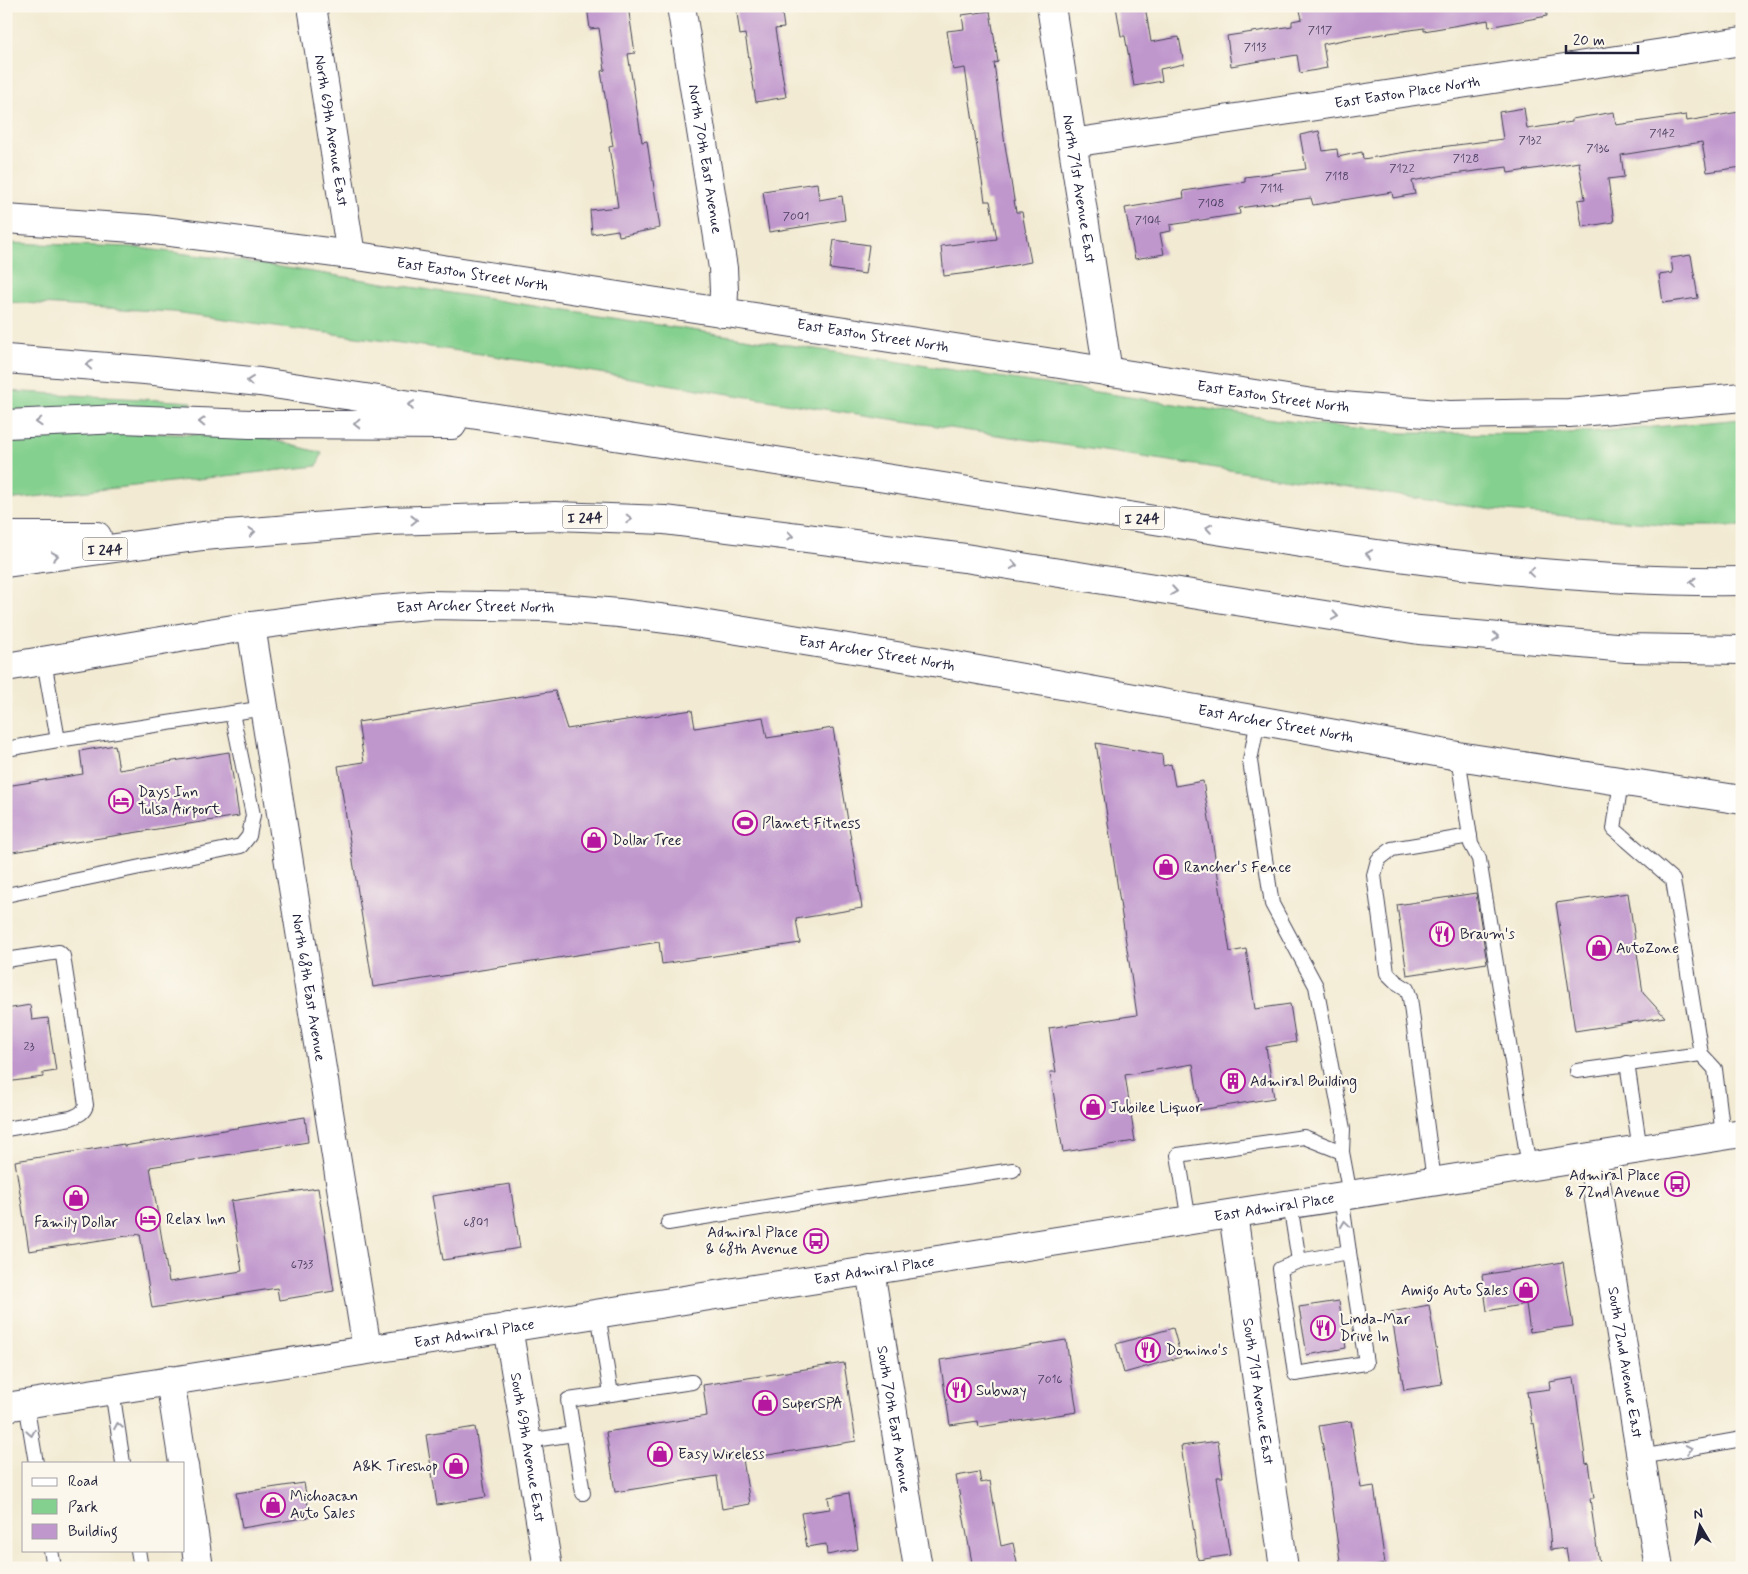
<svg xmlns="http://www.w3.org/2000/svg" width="1748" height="1574" font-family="Mynerve,sans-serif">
<rect width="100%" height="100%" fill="#fbf7ec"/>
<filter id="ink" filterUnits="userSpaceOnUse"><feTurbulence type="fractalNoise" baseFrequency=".02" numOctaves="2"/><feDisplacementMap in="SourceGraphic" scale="10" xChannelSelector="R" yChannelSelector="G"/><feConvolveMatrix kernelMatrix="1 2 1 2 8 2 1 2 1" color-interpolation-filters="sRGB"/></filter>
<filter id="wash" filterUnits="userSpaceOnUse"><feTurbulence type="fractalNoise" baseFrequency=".0096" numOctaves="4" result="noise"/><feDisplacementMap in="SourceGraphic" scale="20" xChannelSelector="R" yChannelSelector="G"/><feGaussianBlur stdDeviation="1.12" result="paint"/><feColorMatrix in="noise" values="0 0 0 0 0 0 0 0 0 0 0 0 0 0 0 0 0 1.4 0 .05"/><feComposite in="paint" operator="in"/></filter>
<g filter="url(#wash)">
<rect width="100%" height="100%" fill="#f2ead2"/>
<g fill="#84d08e" stroke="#537964">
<path d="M6 243 131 247 234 260 1279 420 1402 433 1547 434 1622 430 1742 419V526H1684L1494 510 798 405 481 354 173 312 6 302Z"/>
<path d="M6 391 192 402 190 408 6 411Z"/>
<path d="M81 433H152L265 438 322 453 317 466 6 500V437Z"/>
</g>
<g id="blocks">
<g fill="#c097cd">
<path d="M587 6H628L635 53 628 54 642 142 647 141 660 228 619 236 618 230 592 234 590 210 618 207 609 147 613 146 601 71 605 70 599 28 590 29Z"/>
<path d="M736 6H781L784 28 775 29 786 97 756 102 745 34 740 35Z"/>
<path d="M1116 6H1145L1151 42 1179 37 1184 64 1160 69 1162 81 1134 86 1125 36H1121Z"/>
<path d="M1299 6H1546L1547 16 1489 27 1488 20 1424 31V28L1348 39 1323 44 1327 68 1300 73 1297 55 1231 66 1227 36 1292 26V21L1302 19Z"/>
<path d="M990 11 998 62 994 63 1005 145 1016 212H1022L1031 262 977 272 944 276 941 246 997 239 990 201H985L965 68 953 70 947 31 964 29 962 15Z"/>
<path d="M1524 108 1527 129 1572 122V119L1614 112 1616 125 1686 115 1687 121 1739 112 1742 128V167L1707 172 1702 142 1621 155 1624 177 1608 179 1614 222 1582 227 1578 200 1585 199 1579 162 1508 173 1507 167 1445 175 1412 181 1415 194 1393 198 1392 192 1313 205 1311 198 1239 208 1240 214 1170 225 1171 231 1160 233 1164 254 1135 259 1125 208 1184 198 1183 191 1245 182V177L1306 169 1300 135 1319 131 1323 151 1337 149 1338 157 1362 152 1363 159 1425 149 1503 139 1499 112Z"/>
<path d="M817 183 819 200 842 196 845 220 769 232 763 191Z"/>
<path d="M834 240 869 245 865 274 830 269Z"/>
<path d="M1691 255 1698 298 1663 303 1659 275 1673 273 1671 258Z"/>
<path d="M555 691 567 729 692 710 695 728 763 717 767 738 833 728 862 908 796 919 800 943 662 964 659 942 373 987 338 766 364 762 358 722Z"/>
<path d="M1096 743 1162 755 1163 766 1171 764 1175 786 1203 781 1230 952 1246 949 1255 1009 1290 1004 1296 1042 1266 1047 1274 1098 1200 1110 1193 1064 1125 1075 1135 1141 1063 1152 1050 1072H1056L1049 1028 1137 1015Z"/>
<path d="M115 745 119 770 229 752 239 816 6 853V786L83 774 80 751Z"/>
<path d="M1476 893 1487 963 1407 975 1397 905Z"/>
<path d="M1628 893 1643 993 1665 1017 1575 1031 1556 903Z"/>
<path d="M30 1005 32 1020 48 1018 56 1071 43 1073V1077L6 1082V1009Z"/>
<path d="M305 1117 308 1142 150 1167 169 1282 242 1271 231 1201 318 1188 334 1291 279 1300 277 1288 152 1308 140 1234 29 1251 15 1161 124 1144V1146Z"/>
<path d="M510 1184 520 1248 443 1260 432 1196Z"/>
<path d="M1563 1262 1573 1326 1530 1332 1526 1304 1487 1311 1482 1275Z"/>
<path d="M1339 1301 1346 1348 1307 1355 1299 1307Z"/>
<path d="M1429 1305 1442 1384 1404 1390 1391 1312Z"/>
<path d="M1173 1328 1181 1357 1124 1373 1116 1344Z"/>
<path d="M1066 1340 1077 1412 979 1427 978 1421 950 1425 940 1360Z"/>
<path d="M844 1363 856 1441 743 1459 750 1504 722 1509 717 1476 615 1492 606 1432 707 1416 703 1385Z"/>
<path d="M1574 1378 1586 1464 1589 1463 1594 1498H1590L1599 1564 1569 1568 1566 1548 1551 1550 1549 1522 1534 1423 1532 1424 1527 1392 1550 1389 1549 1382Z"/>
<path d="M1351 1421 1361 1488 1374 1486 1385 1564 1374 1566V1568H1341L1328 1473 1319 1426Z"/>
<path d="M475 1427 486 1497 437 1505 426 1435Z"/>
<path d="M1218 1441 1223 1477H1217L1230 1555 1198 1560 1181 1446Z"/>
<path d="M979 1472 981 1483 990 1481 1001 1546 1013 1543 1018 1568H973L956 1476Z"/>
<path d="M304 1483 310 1517 242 1528 236 1493Z"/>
<path d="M849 1493 858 1549 827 1555 826 1544 807 1547 801 1513 830 1509 828 1497Z"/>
</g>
</g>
</g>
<g filter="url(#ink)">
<use href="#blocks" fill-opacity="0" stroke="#414052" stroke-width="1"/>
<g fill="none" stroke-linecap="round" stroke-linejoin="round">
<defs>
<g id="service">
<path d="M44 661 58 740 264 708"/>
<path d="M1258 720 1250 761 1272 904 1316 986 1343 1129 1342 1152"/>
<path d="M6 749 58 740"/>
<path d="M1458 756 1471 844 1479 859 1529 1167"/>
<path d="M1621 781 1614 829 1673 880 1701 1054"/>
<path d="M6 895 241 846 249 836 253 815 232 713"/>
<path d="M6 960 59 952 63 956 86 1105C84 1113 78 1115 71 1118L6 1129"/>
<path d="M1627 1063 1640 1150"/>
<path d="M1577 1071 1701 1054 1715 1069 1723 1136"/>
<path d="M1434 1181 1410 998 1407 989 1396 982 1387 973 1374 875 1378 860 1392 849 1470 836"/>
<path d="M1341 1196 1349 1252"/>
<path d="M1290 1204 1299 1261"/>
<path d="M1189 1221 1178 1155 1304 1137 1342 1152 1350 1195"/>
<path d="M668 1223 803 1201 1013 1170"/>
<path d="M1349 1252 1366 1363 1295 1374 1280 1269 1299 1261Z"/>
<path d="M112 1390 123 1463"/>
<path d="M611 1394 692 1382"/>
<path d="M26 1403 36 1463"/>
<path d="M527 1441 574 1434"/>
<path d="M1641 1457 1742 1439"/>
<path d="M583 1493 568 1400 611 1394 598 1313"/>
<path d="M51 1550 54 1568"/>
<path d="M138 1550 141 1568"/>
</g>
<g id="minor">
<path id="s1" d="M312 6 351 255"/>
<path id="s2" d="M681 6 723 268 724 291 723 313"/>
<path id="s3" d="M1051 6 1108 372"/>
<path id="s4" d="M1072 143 1742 41"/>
<path id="s5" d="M251 626 367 1349"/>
<path id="s6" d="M6 667 251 626 362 611 429 605 548 607 619 613 683 621 945 664 1458 756 1742 800"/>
<path id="s7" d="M1592 1157 1659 1568"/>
<path id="s8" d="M1233 1214 1284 1568"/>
<path id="s9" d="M870 1270 918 1568"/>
<path id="s10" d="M508 1327 548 1568"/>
<path d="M170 1380 183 1463"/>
<path d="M184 1466 199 1568"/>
</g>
<g id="tertiary">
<path id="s11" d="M6 219 147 229 351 255 1319 404 1449 415 1569 413 1742 397"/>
</g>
<g id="secondary">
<path id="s12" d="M6 1407 1742 1133"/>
</g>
<g id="motorway">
<path d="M6 359 145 370 260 382C533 423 805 465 1078 508 1298 542 1518 584 1742 581"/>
<path d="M6 424 122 419 250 424 452 425"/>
<path d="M6 536H97"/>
<path d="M6 563 203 536 388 521 555 516 665 520 965 558 1419 630 1627 648 1742 650"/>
</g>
</defs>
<use href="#service" stroke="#414052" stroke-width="16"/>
<use href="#minor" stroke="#414052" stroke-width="30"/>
<use href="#tertiary" stroke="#414052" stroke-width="30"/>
<use href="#secondary" stroke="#414052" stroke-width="30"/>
<use href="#motorway" stroke="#414052" stroke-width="30"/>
<use href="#service" stroke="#fff" stroke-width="14"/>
<use href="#minor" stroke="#fff" stroke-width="28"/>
<use href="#tertiary" stroke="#fff" stroke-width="28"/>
<use href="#secondary" stroke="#fff" stroke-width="28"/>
<use href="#motorway" stroke="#fff" stroke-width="28"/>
</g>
<defs><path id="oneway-chevron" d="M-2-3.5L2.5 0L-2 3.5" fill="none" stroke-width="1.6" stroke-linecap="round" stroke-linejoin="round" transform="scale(1.25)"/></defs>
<g stroke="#9c9ca7">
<use href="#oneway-chevron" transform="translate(89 365) rotate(-176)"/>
<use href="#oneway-chevron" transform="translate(250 381) rotate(-174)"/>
<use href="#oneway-chevron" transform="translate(411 405) rotate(-171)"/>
<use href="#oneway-chevron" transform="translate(39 422) rotate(178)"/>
<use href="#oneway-chevron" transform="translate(202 422) rotate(-178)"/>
<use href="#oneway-chevron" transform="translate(357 424) rotate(-180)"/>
<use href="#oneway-chevron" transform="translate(629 519) rotate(2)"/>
<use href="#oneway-chevron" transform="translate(414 520) rotate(-1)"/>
<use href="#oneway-chevron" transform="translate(1209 528) rotate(-171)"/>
<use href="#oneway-chevron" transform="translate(252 532) rotate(-5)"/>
<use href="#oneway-chevron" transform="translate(790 536) rotate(7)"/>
<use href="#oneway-chevron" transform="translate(1369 554) rotate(-171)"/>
<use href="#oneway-chevron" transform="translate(55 556) rotate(-8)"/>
<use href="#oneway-chevron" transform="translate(1014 565) rotate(9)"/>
<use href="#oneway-chevron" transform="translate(1531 572) rotate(-174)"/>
<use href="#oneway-chevron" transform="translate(1693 582) rotate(-179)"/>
<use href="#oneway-chevron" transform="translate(1174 591) rotate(9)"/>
<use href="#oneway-chevron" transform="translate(1335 616) rotate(9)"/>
<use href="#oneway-chevron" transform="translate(1496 637) rotate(5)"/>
<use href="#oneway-chevron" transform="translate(1345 1224) rotate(-98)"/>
<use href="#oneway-chevron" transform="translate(118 1426) rotate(-99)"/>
<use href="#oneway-chevron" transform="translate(31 1433) rotate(80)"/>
<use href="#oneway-chevron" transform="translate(1689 1449) rotate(-10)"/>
</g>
</g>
<defs>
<symbol id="hotel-ring" viewBox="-11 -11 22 22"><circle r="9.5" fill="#fbf7ec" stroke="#b5179e" stroke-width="1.5"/><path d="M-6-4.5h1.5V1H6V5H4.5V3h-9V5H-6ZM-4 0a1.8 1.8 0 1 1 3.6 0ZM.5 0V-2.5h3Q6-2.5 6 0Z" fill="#b5179e"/></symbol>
<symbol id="stadium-ring" viewBox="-11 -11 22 22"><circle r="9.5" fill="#fbf7ec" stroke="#b5179e" stroke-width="1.5"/><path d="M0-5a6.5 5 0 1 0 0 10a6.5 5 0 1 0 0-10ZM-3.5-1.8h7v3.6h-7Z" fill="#b5179e"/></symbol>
<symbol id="shop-ring" viewBox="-11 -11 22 22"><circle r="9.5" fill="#fbf7ec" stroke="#b5179e" stroke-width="1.5"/><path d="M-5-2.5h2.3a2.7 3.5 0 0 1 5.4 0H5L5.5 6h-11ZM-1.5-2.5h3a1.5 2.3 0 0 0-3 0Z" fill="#b5179e"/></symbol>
<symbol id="restaurant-ring" viewBox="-11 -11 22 22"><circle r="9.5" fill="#fbf7ec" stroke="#b5179e" stroke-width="1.5"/><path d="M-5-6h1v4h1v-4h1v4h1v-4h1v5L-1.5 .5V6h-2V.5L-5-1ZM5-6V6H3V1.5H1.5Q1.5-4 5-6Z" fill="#b5179e"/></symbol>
<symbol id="building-ring" viewBox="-11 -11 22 22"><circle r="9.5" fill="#fbf7ec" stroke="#b5179e" stroke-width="1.5"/><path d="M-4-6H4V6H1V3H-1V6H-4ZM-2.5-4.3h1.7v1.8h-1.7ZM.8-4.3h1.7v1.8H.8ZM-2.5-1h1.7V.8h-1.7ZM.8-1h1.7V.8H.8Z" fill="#b5179e"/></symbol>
<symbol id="bus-ring" viewBox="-11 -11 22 22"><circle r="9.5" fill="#fbf7ec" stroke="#b5179e" stroke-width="1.5"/><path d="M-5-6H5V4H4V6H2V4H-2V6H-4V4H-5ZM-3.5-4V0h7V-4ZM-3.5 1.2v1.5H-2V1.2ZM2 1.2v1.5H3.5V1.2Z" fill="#b5179e"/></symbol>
</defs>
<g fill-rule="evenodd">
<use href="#hotel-ring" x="107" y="787" width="28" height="28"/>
<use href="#stadium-ring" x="731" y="809" width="28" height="28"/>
<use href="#shop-ring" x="580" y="826" width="28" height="28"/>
<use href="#shop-ring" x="1152" y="853" width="28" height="28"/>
<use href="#restaurant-ring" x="1428" y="920" width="28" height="28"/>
<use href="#shop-ring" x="1585" y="934" width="28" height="28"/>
<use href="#building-ring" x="1219" y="1067" width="28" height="28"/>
<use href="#shop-ring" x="1079" y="1093" width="28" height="28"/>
<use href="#bus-ring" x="1663" y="1170" width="28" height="28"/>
<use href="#shop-ring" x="62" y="1184" width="28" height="28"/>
<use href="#hotel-ring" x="134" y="1205" width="28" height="28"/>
<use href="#bus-ring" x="802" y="1227" width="28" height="28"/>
<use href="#shop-ring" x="1512" y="1276" width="28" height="28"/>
<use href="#restaurant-ring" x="1309" y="1314" width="28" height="28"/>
<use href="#restaurant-ring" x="1134" y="1336" width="28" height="28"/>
<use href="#restaurant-ring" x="945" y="1376" width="28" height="28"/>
<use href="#shop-ring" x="751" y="1389" width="28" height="28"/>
<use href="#shop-ring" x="646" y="1440" width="28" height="28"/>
<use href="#shop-ring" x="442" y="1452" width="28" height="28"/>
<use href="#shop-ring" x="259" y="1491" width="28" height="28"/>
</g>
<g text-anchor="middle" stroke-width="4.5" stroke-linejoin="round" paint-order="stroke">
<g font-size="12" fill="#4a3f60">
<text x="1320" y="34">7117</text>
<text x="1255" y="51">7113</text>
<text x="1662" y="137">7142</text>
<text x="1530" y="144">7132</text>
<text x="1598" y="152">7136</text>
<text x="1466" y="162">7128</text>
<text x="1402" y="172">7122</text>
<text x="1337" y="180">7118</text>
<text x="1272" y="192">7114</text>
<text x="1211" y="207">7108</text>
<text x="796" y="220">7001</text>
<text x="1148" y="224">7104</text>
<text x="29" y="1050">23</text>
<text x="476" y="1226">6801</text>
<text x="302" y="1268">6733</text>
<text x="1050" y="1383">7016</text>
</g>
<g fill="#fbf7ec" stroke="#636270" stroke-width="1">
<rect x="562.5" y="505.5" width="45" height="23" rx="4"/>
<rect x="1119.5" y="506.5" width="45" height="23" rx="4"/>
<rect x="82.5" y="537.5" width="45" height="23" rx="4"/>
</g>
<g font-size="14" font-weight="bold" fill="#22223b">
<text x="585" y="522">I 244</text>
<text x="1142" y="523">I 244</text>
<text x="105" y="554">I 244</text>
</g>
<g font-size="15" fill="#22223b" stroke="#fbf7ec">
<text dy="5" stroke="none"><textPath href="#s4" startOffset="339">East Easton Place North</textPath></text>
<text dy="5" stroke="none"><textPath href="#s1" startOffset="126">North 69th Avenue East</textPath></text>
<text dy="5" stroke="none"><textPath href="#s2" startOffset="155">North 70th East Avenue</textPath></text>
<text dy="5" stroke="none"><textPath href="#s3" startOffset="185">North 71st Avenue East</textPath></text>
<text dy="5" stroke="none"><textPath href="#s11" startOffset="470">East Easton Street North</textPath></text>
<text dy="5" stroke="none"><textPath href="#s11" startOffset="875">East Easton Street North</textPath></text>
<text dy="5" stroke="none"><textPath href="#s11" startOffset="1280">East Easton Street North</textPath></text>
<text dy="5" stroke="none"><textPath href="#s6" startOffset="474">East Archer Street North</textPath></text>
<text dy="5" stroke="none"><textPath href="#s6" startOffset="879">East Archer Street North</textPath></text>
<text dy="5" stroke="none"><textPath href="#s6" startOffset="1284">East Archer Street North</textPath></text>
<text dy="5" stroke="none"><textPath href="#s5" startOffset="366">North 68th East Avenue</textPath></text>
<text dy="5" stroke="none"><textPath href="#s12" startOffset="1284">East Admiral Place</textPath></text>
<text dy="5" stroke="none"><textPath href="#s12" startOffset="879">East Admiral Place</textPath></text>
<text dy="5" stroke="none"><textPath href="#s12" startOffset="474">East Admiral Place</textPath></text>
<text dy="5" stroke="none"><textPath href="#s7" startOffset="208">South 72nd Avenue East</textPath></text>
<text dy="5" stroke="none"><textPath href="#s8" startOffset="179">South 71st Avenue East</textPath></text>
<text dy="5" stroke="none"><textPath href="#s9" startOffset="151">South 70th East Avenue</textPath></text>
<text dy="5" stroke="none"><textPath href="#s10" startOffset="122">South 69th Avenue East</textPath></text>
</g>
<g font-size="15" fill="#22223b" stroke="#fbf7ec" text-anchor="start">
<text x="138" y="797">Days Inn<tspan x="138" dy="17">Tulsa Airport</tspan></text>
<text x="762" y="828">Planet Fitness</text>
<text x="612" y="845">Dollar Tree</text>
<text x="1184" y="872">Rancher's Fence</text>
<text x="1460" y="939">Braum's</text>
<text x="1616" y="953">AutoZone</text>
<text x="1250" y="1086">Admiral Building</text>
<text x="1110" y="1112">Jubilee Liquor</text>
<text x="1660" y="1180" text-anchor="end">Admiral Place<tspan x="1660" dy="17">&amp; 72nd Avenue</tspan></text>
<text x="166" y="1224">Relax Inn</text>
<text x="76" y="1227" text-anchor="middle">Family Dollar</text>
<text x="798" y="1237" text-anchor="end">Admiral Place<tspan x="798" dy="17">&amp; 68th Avenue</tspan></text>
<text x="1508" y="1295" text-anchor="end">Amigo Auto Sales</text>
<text x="1340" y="1324">Linda-Mar<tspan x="1340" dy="17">Drive In</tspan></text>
<text x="1166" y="1355">Domino's</text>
<text x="976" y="1395">Subway</text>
<text x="782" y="1408">SuperSPA</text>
<text x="678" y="1459">Easy Wireless</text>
<text x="438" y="1471" text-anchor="end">A&amp;K Tireshop</text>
<text x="290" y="1501">Michoacan<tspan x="290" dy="17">Auto Sales</tspan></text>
</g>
</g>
<rect width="1748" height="1574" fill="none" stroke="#fbf7ec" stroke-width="25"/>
<rect x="22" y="1462" width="162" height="90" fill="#fbf7ec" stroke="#a4a2a5"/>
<rect x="32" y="1478" width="25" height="8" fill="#ffffff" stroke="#a4a2a5"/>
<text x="68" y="1486" font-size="15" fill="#22223b">Road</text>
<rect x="32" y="1499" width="25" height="15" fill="#84d08e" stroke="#a4a2a5"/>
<text x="68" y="1512" font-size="15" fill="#22223b">Park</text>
<rect x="32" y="1524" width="25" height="15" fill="#c097cd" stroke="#a4a2a5"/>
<text x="68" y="1536" font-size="15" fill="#22223b">Building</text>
<g transform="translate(1700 1526) rotate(351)" stroke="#fbf7ec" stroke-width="4" paint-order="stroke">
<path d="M0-4L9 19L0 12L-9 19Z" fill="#22223b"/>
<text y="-8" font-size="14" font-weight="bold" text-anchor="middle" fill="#22223b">N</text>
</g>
<path d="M1566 45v8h72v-8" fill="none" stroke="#22223b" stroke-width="2.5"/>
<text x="1573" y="45" font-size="15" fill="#22223b" stroke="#fbf7ec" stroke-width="4" paint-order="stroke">20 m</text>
</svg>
